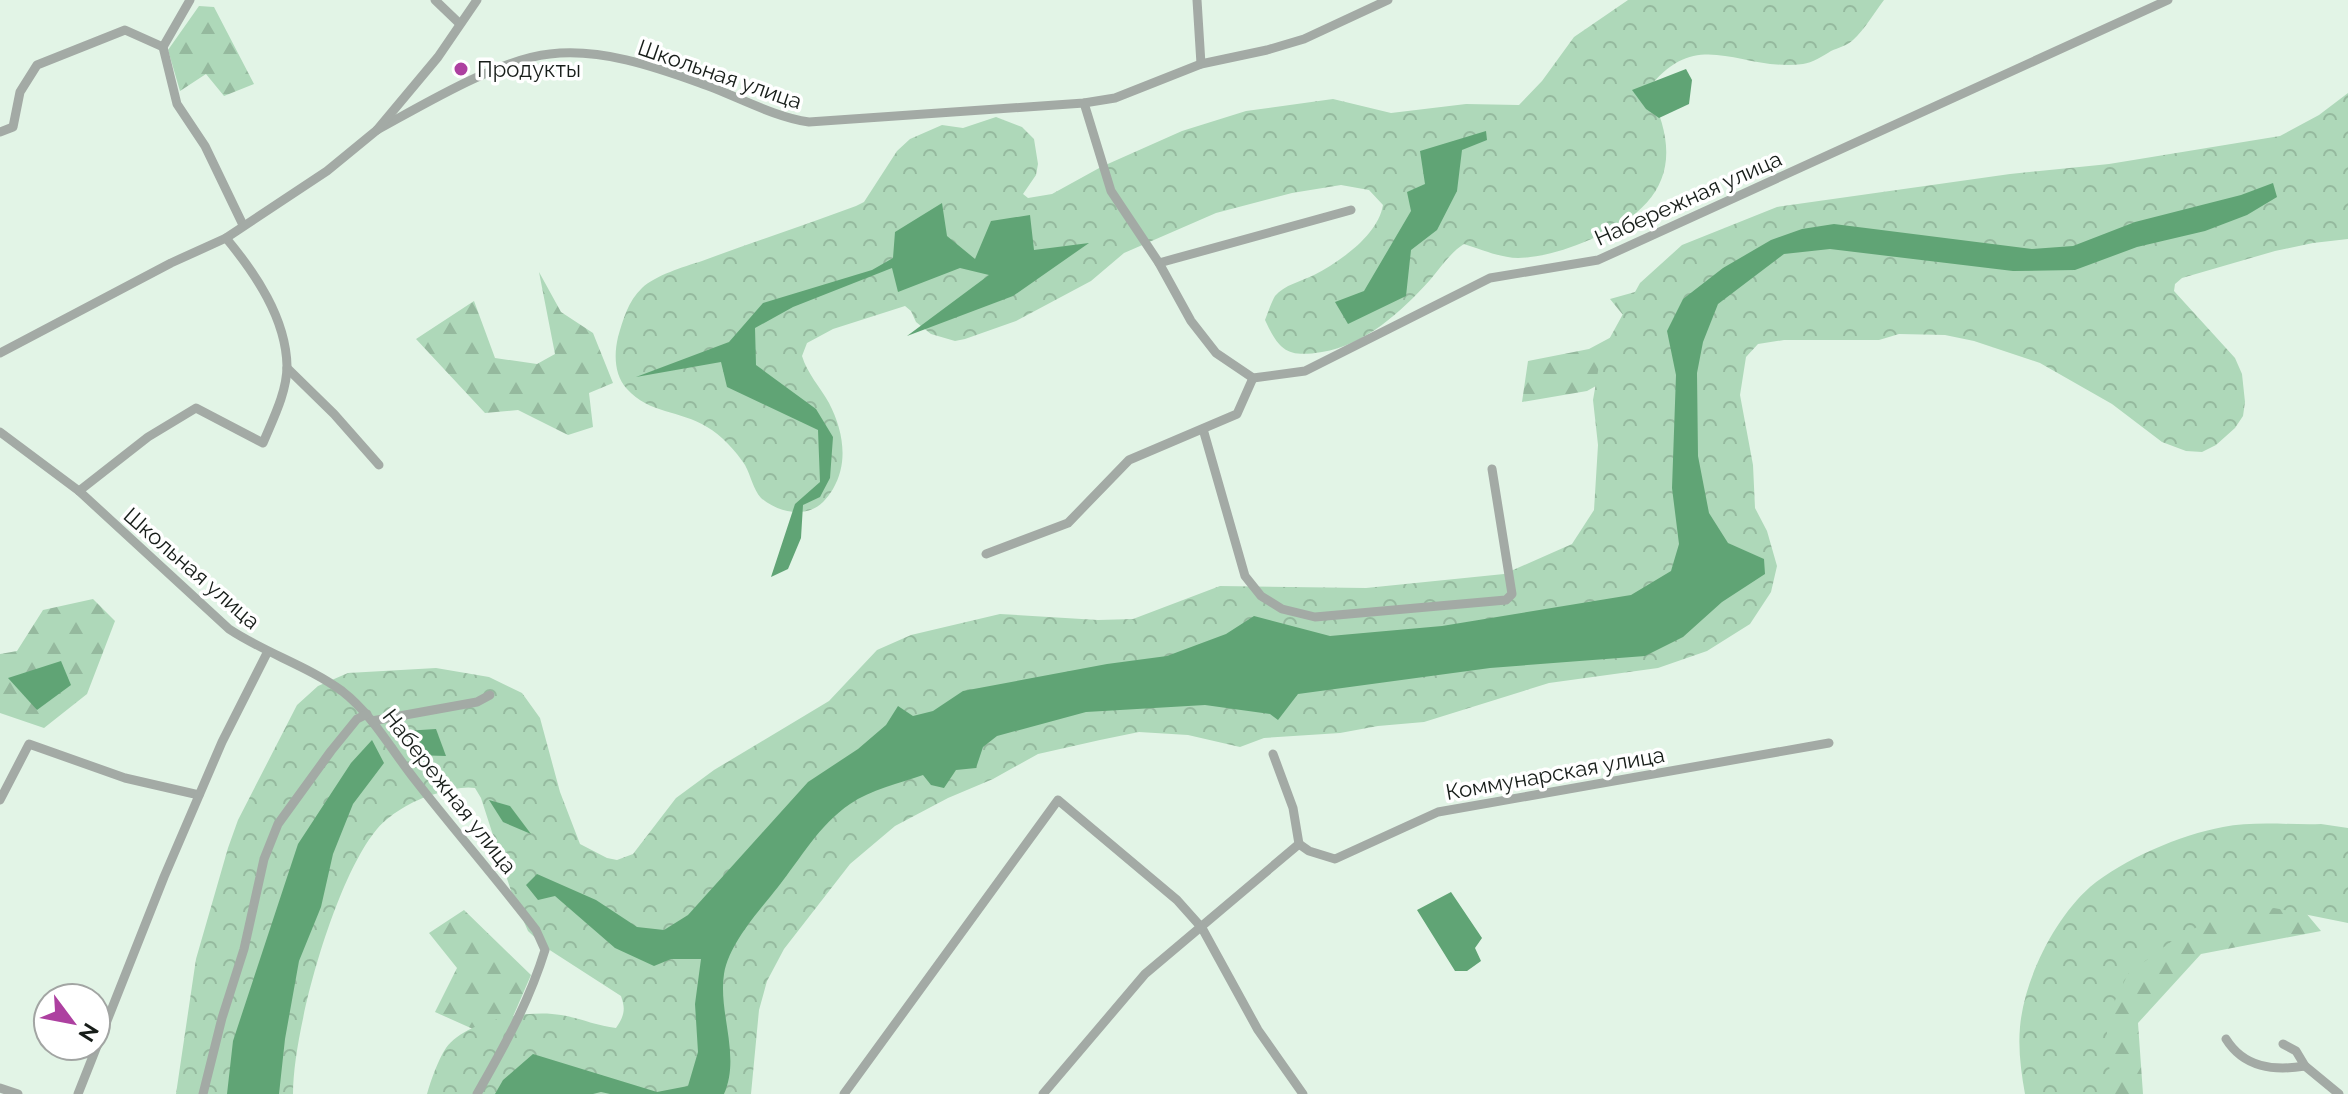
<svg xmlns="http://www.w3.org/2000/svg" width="2348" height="1094" font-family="Raleway,sans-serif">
<defs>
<pattern id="forest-firs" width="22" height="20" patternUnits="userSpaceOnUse" patternTransform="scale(2)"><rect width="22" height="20" fill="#aed8b9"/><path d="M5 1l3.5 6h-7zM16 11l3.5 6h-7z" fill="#95b99e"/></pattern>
<pattern id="park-crowns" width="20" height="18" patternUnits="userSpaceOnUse" patternTransform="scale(2)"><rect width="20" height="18" fill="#aed8b9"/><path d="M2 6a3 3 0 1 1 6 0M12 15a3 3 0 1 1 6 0" fill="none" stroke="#95b99e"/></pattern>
</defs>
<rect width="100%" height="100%" fill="#e2f4e6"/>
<g fill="url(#forest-firs)">
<path d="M199 6 214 7 254 84 224 96 206 74 180 91 168 50Z"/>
<path d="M539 272 561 312 593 333 613 383 589 393 593 427 568 435 518 410 485 413 416 339 474 301 495 358 537 364 555 354Z"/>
<path d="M1667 283 1644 359 1587 391 1522 402 1528 361 1589 349 1632 326 1610 299Z"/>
<path d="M93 599 115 621 87 694 44 728 0 713V654L17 651 43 610Z"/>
<path d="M2275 876 2321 931 2201 954 2138 1023 2143 1094H2038L2112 924Z"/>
<path d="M464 910 531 975 502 1042 435 1012 457 968 429 933Z"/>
</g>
<g fill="url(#park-crowns)">
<path d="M1628 0H1884C1874 13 1865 29 1853 40 1848 45 1838 48 1831 51 1823 56 1812 63 1803 64 1739 72 1698 24 1648 89 1686 163 1664 209 1589 240 1565 250 1544 257 1518 258 1501 258 1480 249 1464 244 1451 252 1440 268 1430 280 1401 312 1365 345 1322 352 1287 358 1279 350 1265 320 1268 313 1271 303 1275 296 1284 285 1302 281 1314 275 1341 261 1378 235 1383 205L1369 190 1341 185 1292 193 1216 213 1124 253 1091 281 1016 321 965 339 955 341 931 334 916 322 911 311 905 306 833 329 807 343 802 356C807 373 820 387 829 403 843 430 849 462 833 489 825 502 816 511 800 512 787 513 771 507 761 498 753 489 751 476 745 465 736 451 721 435 707 427 680 410 649 414 627 389 614 375 614 354 618 337 623 320 628 301 642 288 656 275 683 267 702 261 753 242 805 225 856 206L864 202 897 151 910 139 942 125 963 128 996 117 1022 127 1034 139 1038 164 1036 175 1023 194 1028 198 1052 194 1101 167 1182 131 1246 111 1333 99 1391 113 1466 104 1519 105 1542 81 1574 37Z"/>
<path d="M2348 93V239L2313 243 2275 251 2182 278 2175 284 2174 291 2235 358 2242 374 2245 402 2243 416 2235 428 2216 445 2202 452 2186 451 2162 442 2112 404 2040 363 1974 341 1945 335 1899 334 1879 340H1784L1758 344 1746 357 1740 395 1753 465 1755 508 1767 531 1777 566 1771 592 1750 624 1707 651 1658 668 1549 683 1424 722 1378 726 1340 733 1264 738 1240 747 1188 735 1139 732 1100 740 1038 754 993 779 948 798 895 826 850 864 784 949 767 981 759 1010 751 1094H427C431 1080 438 1060 446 1048 466 1020 530 1009 561 1015 580 1018 597 1026 616 1028 624 1016 626 1010 621 996L545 947 528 931 513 897 481 798 475 788C463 786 451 790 439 793 417 798 392 812 377 829 335 879 293 1029 293 1094H176L196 959 228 848 238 820 297 705 318 686 348 673 436 668 489 677 522 693 540 718 560 792 580 844 607 858 617 860 633 854 676 798 714 770 829 701 877 650 911 635 1000 614 1098 620 1133 619 1220 586 1366 588 1504 574 1572 544 1594 510 1598 445 1593 400 1601 354 1640 283 1682 245 1777 207 2010 174 2109 164 2280 136 2319 115Z"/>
<path d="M2321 824 2348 828V923L2274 908 2205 923 2176 938 2128 974 2116 998 2108 1021 2106 1044 2113 1094H2025C2021 1072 2018 1049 2020 1027 2024 980 2054 919 2090 887 2124 859 2180 835 2223 827 2252 821 2290 825 2321 824Z"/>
</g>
<g fill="#60a475">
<path d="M1686 69 1692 80 1689 104 1659 118 1646 109 1632 90Z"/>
<path d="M1486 131 1487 140 1462 150 1457 191 1437 230 1411 250 1406 296 1348 324 1335 302 1364 291 1411 211 1407 192 1425 184 1420 151Z"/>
<path d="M2273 183 2277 197 2247 215 2205 231 2137 247 2075 270 2013 271 1830 249 1784 254 1718 304 1703 342 1697 373 1698 456 1709 513 1728 543 1764 559 1765 574 1722 602 1683 637 1645 656 1490 668 1298 694 1278 720 1270 714 1205 705 1086 712 997 736 983 747 976 768 956 770 944 788 931 785 923 775C900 783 870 790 850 804 819 825 801 858 778 887 760 910 729 943 724 974 718 1013 741 1056 724 1094H610L601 1092 593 1094H495L503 1080 533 1054 657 1092 688 1086 698 1052 695 1004 701 959H671L654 966 615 948 555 896 538 900 526 885 537 874 596 900 637 927 664 930 688 915 808 782 858 749 886 725 898 706 913 716 933 711 963 691 1107 664 1167 656 1226 634 1254 616 1330 636 1442 626 1631 595 1671 571 1679 544 1672 488 1676 375 1667 331 1683 299 1723 268 1771 240 1802 229 1834 224 2032 249 2073 246 2135 222 2241 195Z"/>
<path d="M942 203 947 236 975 259 991 221 1030 215 1034 250 1089 243 1013 296 907 336 989 275 960 268 898 292 892 268 793 307 755 328 756 365 816 409 833 437 830 478 820 497 803 505 801 538 788 569 771 577 795 504 820 482 818 430 727 387 721 362 636 377 729 342 763 303 872 270 893 258 895 232Z"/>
<path d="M61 661 71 685 37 710 8 678Z"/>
<path d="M436 729 446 756 413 755 405 731Z"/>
<path d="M372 740 384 763 353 804 333 854 321 907 299 961 285 1039 279 1094H227L233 1041 298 844 351 763Z"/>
<path d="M489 800 510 806 531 834 503 822Z"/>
<path d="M1451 892 1482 938 1475 948 1481 961 1467 971H1455L1417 910Z"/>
</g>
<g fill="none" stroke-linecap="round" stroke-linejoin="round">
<g stroke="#a3aaa5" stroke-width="9">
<path d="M435 0 460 24"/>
<path d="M1197 0 1201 64"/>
<path d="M163 47 177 104 205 146 243 225"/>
<path d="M1084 103 1111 191 1159 263 1191 321 1216 353 1253 378 1305 371 1490 278 1598 260 2168 0"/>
<path d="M377 130C423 105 499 59 550 54 600 48 653 66 700 83 735 95 773 117 809 122L1084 103 1115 98 1201 64 1267 50 1304 39 1388 0"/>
<path d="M0 132 13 127 20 92 37 65 125 30 163 47 190 0"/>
<path d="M1159 263 1351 210"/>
<path d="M0 353 171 263 226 238 327 171 377 130 438 57 477 0"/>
<path d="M287 368 334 414 379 465"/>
<path d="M1203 429 1245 576 1261 596 1282 609 1315 617 1506 600 1512 594 1492 469"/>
<path d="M0 432 79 491 229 629C265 653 308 666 342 691 373 715 392 751 416 781 455 831 497 879 536 930L545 950C529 1002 504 1047 477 1094"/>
<path d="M79 491 148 437 196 408 263 443C273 419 287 392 287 366 286 318 255 273 226 238"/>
<path d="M986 554 1068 523 1129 460 1237 414 1253 378"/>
<path d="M372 721 477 702 490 695"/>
<path d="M0 800 29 744 125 778 199 795"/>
<path d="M1299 844 1309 851 1335 859 1438 812 1829 743"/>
<path d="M2226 1039C2244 1068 2274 1071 2305 1066"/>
<path d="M2283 1044 2296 1051 2305 1066 2339 1094"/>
<path d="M0 1088 18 1094"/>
<path d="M78 1094 164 877 222 742 267 653"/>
<path d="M203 1094 222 1018 244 949 264 859 278 824 331 751 357 719 367 714"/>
<path d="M844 1094 1058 800 1177 900 1202 928 1258 1030 1303 1094"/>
<path d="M1043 1094 1145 974 1299 844 1293 808 1273 754"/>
</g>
</g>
<circle fill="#ad40a0" stroke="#fff" stroke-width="3" cx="461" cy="69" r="8"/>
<g text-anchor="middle" stroke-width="7" stroke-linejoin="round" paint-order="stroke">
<g font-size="22" fill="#171d19" stroke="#fff" text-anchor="start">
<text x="477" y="77">Продукты</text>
</g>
<g font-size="22" fill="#171d19" stroke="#fff">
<text transform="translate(720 74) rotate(19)" y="8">Школьная улица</text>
<text transform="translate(1688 198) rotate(-24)" y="8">Набережная улица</text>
<text transform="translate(192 568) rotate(41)" y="8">Школьная улица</text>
<text transform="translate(1555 773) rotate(-10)" y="8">Коммунарская улица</text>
<text transform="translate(450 791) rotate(52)" y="8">Набережная улица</text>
</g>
</g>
<g transform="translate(72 1022) rotate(122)"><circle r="38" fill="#ffffff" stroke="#a2a5a3" stroke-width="2"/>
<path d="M0-6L14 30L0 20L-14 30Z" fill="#ad40a0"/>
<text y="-12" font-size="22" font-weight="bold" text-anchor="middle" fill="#171d19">N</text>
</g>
</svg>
